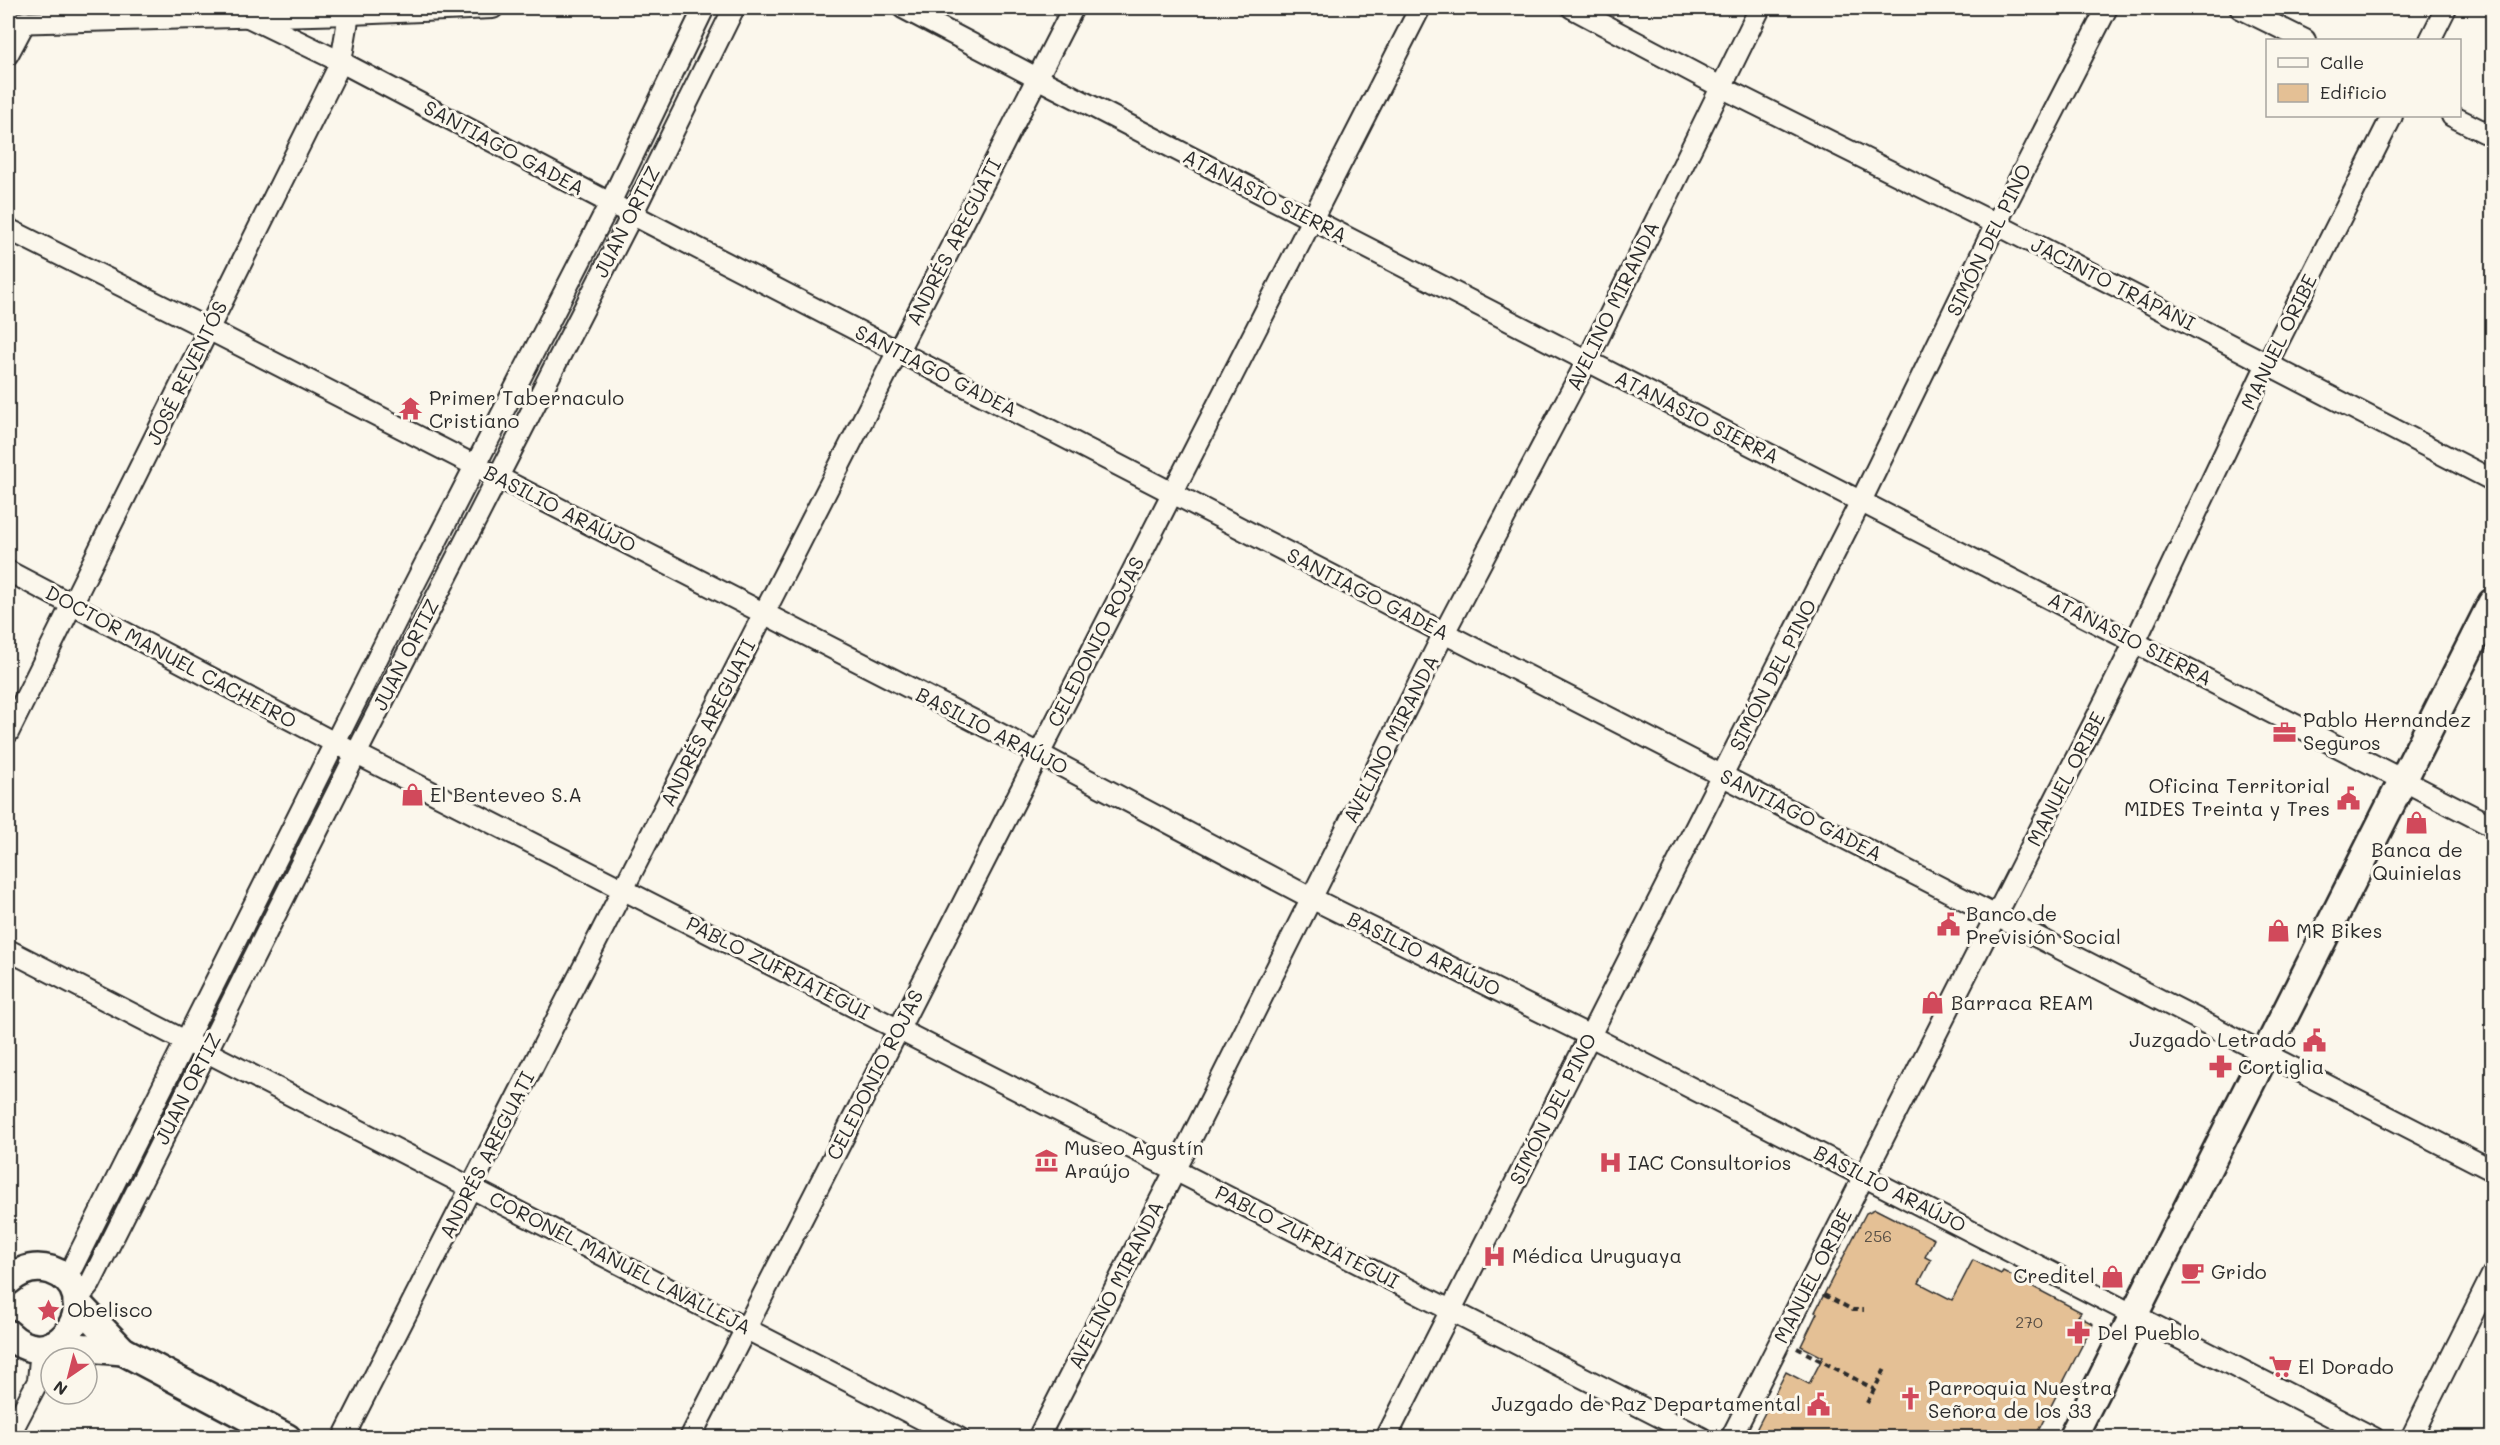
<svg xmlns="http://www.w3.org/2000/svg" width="2500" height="1445" font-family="Mali,sans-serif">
<rect width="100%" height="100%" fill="#fbf7ec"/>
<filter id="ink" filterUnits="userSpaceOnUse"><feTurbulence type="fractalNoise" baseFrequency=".0167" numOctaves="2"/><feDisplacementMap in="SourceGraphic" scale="12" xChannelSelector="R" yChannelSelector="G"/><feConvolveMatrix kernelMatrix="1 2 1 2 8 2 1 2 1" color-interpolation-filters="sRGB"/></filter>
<g filter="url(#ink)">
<path fill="#e4c095" stroke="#2b2b2b" stroke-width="1.5" d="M1875 1209 1934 1239 1925 1257 1931 1260 1919 1283 1952 1300 1973 1260 2001 1274 2003 1271 2081 1312 2078 1316 2093 1324 2035 1437H1760L1757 1428 1786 1372 1809 1384 1823 1357 1801 1346 1817 1313 1815 1312 1866 1213Z"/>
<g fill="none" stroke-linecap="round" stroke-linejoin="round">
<defs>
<g id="street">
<path d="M903 8 1037 78 2492 826"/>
<path d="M1572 8 1721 87 1996 224 2492 480"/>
<path d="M2240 8 2305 40"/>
<path d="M244 15 341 62 610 203 1444 633 2492 1170"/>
<path d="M8 23 350 14 493 8"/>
<path d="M2430 40 2446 8"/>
<path d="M8 54 25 22"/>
<path d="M2452 116 2492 136"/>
<path d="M8 229 208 329 1039 754 1311 898 1590 1036 2374 1438"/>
<path d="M8 571 335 743 1702 1438"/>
<path d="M8 733 341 62 350 8"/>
<path d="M8 950 959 1438"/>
<path d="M63 1277 73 1266 412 589 610 203 704 8"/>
<path d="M77 1300 90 1284 356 754 632 215 734 8"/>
<path d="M8 1438 38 1381 41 1348"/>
<path d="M343 1438 1073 8"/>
<path d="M690 1438 1420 8"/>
<path d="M1038 1438 1175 1171 1444 633 1587 361 1760 8"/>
<path d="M1386 1438 1861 501 1996 224 2107 8"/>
<path d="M1731 1438 2135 642 2267 364 2392 116"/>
<path d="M2411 1438 2492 1275"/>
</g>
<g id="secondary">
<path d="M8 1281C20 1270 34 1265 51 1270 110 1291 59 1383 8 1334"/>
<path d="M77 1303 123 1351 287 1438"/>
<path d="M52 1345 123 1351"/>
<path d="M2072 1438 2492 603"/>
</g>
</defs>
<use href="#street" stroke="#2b2b2b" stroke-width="24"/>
<use href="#secondary" stroke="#2b2b2b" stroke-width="32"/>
<g stroke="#2b2b2b" stroke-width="4" stroke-dasharray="6 4.5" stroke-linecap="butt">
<path d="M1824 1295 1853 1310H1864"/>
<path d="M1797 1348 1874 1389"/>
<path d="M1867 1403 1886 1367"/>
</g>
<use href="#street" stroke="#fbf7ec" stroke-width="20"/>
<use href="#secondary" stroke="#fbf7ec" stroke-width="27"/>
</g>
</g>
<defs>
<symbol id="temple-bare" viewBox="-9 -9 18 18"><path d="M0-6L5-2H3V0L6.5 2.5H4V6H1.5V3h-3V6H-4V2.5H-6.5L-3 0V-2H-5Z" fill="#d1495b" stroke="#fbf7ec" stroke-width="2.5" paint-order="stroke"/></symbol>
<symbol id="office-bare" viewBox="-9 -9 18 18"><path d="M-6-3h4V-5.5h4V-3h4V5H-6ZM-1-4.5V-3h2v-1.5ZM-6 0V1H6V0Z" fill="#d1495b" stroke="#fbf7ec" stroke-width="2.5" paint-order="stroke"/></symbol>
<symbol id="shop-bare" viewBox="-9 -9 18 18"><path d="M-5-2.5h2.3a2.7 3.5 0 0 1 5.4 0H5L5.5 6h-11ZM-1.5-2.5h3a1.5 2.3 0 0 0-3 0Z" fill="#d1495b" stroke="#fbf7ec" stroke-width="2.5" paint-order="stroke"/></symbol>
<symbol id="civic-bare" viewBox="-9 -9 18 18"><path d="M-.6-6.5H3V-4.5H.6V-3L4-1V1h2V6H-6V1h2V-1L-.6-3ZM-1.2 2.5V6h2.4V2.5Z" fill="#d1495b" stroke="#fbf7ec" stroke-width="2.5" paint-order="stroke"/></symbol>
<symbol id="pharmacy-bare" viewBox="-9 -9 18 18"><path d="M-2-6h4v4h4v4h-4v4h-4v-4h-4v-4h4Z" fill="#d1495b" stroke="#fbf7ec" stroke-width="2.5" paint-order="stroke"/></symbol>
<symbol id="museum-bare" viewBox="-9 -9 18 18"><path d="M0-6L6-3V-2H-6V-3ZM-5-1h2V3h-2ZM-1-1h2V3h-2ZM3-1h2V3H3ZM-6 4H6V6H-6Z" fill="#d1495b" stroke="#fbf7ec" stroke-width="2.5" paint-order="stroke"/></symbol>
<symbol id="hospital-bare" viewBox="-9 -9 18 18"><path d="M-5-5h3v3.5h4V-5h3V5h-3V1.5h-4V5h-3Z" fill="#d1495b" stroke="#fbf7ec" stroke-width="2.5" paint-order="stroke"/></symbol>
<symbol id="cafe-bare" viewBox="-9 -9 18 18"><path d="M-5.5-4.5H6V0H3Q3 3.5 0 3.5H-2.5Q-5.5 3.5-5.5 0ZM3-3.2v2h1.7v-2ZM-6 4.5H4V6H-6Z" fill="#d1495b" stroke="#fbf7ec" stroke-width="2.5" paint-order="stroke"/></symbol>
<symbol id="sight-bare" viewBox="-9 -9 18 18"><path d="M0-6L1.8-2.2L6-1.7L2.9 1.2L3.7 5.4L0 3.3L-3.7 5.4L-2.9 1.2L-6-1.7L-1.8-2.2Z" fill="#d1495b" stroke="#fbf7ec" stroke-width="2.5" paint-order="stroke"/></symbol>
<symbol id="supermarket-bare" viewBox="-9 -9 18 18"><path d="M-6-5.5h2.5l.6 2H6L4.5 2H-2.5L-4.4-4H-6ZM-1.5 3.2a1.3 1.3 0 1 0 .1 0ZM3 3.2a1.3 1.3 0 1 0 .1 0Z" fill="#d1495b" stroke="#fbf7ec" stroke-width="2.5" paint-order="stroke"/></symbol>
<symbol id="church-bare" viewBox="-9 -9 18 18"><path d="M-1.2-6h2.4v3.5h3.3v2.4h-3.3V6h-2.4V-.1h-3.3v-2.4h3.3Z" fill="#d1495b" stroke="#fbf7ec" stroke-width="2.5" paint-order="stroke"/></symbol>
</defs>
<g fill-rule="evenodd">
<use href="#temple-bare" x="394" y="392" width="33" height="33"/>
<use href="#office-bare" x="2268" y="716" width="33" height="33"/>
<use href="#shop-bare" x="396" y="778" width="33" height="33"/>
<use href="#civic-bare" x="2332" y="782" width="33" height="33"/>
<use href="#shop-bare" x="2400" y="806" width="33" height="33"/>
<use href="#civic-bare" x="1932" y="908" width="33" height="33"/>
<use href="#shop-bare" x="2262" y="914" width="33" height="33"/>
<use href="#shop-bare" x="1916" y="986" width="33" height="33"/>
<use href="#civic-bare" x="2298" y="1024" width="33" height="33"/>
<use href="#pharmacy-bare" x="2204" y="1050" width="33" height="33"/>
<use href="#museum-bare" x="1030" y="1144" width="33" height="33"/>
<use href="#hospital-bare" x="1594" y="1146" width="33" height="33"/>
<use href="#hospital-bare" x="1478" y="1240" width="33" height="33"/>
<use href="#cafe-bare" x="2176" y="1256" width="33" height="33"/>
<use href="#shop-bare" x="2096" y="1260" width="33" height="33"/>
<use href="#sight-bare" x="32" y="1294" width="33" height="33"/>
<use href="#pharmacy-bare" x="2062" y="1316" width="33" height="33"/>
<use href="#supermarket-bare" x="2264" y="1350" width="33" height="33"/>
<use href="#church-bare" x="1894" y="1382" width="33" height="33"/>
<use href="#civic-bare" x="1802" y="1388" width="33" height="33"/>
</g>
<g text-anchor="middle" stroke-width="6" stroke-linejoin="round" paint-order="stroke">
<g font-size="16" fill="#595046">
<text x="1878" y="1242">256</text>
<text x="2029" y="1328">270</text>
</g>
<g font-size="20" fill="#2b2b2b" stroke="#fbf7ec">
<text transform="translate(504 148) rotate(28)" y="7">SANTIAGO GADEA</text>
<text transform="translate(1265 196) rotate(27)" y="7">ATANASIO SIERRA</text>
<text transform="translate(627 222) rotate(-63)" y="7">JUAN ORTIZ</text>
<text transform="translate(1989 240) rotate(-64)" y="7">SIMÓN DEL PINO</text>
<text transform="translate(954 242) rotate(-63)" y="7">ANDRÉS AREGUATI</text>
<text transform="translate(2113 284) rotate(27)" y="7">JACINTO TRÁPANI</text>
<text transform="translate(1613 306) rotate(-64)" y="7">AVELINO MIRANDA</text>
<text transform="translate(2279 342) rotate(-64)" y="7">MANUEL ORIBE</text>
<text transform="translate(936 371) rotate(27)" y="7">SANTIAGO GADEA</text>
<text transform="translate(187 373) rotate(-64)" y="7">JOSÉ REVENTÓS</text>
<text transform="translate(1697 417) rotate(27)" y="7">ATANASIO SIERRA</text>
<text transform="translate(560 509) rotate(27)" y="7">BASILIO ARAÚJO</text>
<text transform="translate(1368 594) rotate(27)" y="7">SANTIAGO GADEA</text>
<text transform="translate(2130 639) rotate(27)" y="7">ATANASIO SIERRA</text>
<text transform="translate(1096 642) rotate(-63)" y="7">CELEDONIO ROJAS</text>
<text transform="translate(406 655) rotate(-63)" y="7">JUAN ORTIZ</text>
<text transform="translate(171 657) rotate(28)" y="7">DOCTOR MANUEL CACHEIRO</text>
<text transform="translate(1773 675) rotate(-63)" y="7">SIMÓN DEL PINO</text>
<text transform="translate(708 723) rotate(-63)" y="7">ANDRÉS AREGUATI</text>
<text transform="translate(992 731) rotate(27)" y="7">BASILIO ARAÚJO</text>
<text transform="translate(1391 739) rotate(-63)" y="7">AVELINO MIRANDA</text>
<text transform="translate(2066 779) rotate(-63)" y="7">MANUEL ORIBE</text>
<text transform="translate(1801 815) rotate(27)" y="7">SANTIAGO GADEA</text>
<text transform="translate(1424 954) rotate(26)" y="7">BASILIO ARAÚJO</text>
<text transform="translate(778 968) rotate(27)" y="7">PABLO ZUFRIATEGUI</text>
<text transform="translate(875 1075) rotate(-63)" y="7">CELEDONIO ROJAS</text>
<text transform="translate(188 1089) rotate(-63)" y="7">JUAN ORTIZ</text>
<text transform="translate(1553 1109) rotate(-63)" y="7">SIMÓN DEL PINO</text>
<text transform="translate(487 1155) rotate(-63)" y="7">ANDRÉS AREGUATI</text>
<text transform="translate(1890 1189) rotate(27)" y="7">BASILIO ARAÚJO</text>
<text transform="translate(1307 1237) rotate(27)" y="7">PABLO ZUFRIATEGUI</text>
<text transform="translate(620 1263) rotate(27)" y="7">CORONEL MANUEL LAVALLEJA</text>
<text transform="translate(1813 1276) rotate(-63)" y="7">MANUEL ORIBE</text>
<text transform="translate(1116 1285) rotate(-63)" y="7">AVELINO MIRANDA</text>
</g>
<g font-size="20" fill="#2b2b2b" stroke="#fbf7ec" text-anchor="start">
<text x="429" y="405">Primer Tabernaculo<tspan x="429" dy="23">Cristiano</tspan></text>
<text x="2303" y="727">Pablo Hernandez<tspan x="2303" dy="23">Seguros</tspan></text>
<text x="2330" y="793" text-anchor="end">Oficina Territorial<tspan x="2330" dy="23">MIDES Treinta y Tres</tspan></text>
<text x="430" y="802">El Benteveo S.A</text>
<text x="2417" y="857" text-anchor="middle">Banca de<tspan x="2417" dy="23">Quinielas</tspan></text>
<text x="1966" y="921">Banco de<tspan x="1966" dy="23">Previsión Social</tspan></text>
<text x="2296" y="938">MR Bikes</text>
<text x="1951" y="1010">Barraca REAM</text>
<text x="2296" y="1047" text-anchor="end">Juzgado Letrado</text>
<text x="2238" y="1074">Cortiglia</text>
<text x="1064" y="1155">Museo Agustín<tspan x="1064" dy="23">Araújo</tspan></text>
<text x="1628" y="1170">IAC Consultorios</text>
<text x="1512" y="1263">Médica Uruguaya</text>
<text x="2211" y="1279">Grido</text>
<text x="2095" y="1283" text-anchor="end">Creditel</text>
<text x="67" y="1317">Obelisco</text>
<text x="2097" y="1340">Del Pueblo</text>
<text x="2298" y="1374">El Dorado</text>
<text x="1928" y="1395">Parroquia Nuestra<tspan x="1928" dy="23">Señora de los 33</tspan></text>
<text x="1801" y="1411" text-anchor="end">Juzgado de Paz Departamental</text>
</g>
</g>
<rect width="2500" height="1445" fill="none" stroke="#fbf7ec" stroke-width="30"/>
<rect x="15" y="15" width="2470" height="1415" fill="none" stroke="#2b2b2b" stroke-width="2" filter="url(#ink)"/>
<rect x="2266" y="39" width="195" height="78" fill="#fbf7ec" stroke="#a8a59f" stroke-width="1.5"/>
<rect x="2278" y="58" width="30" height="9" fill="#fbf7ec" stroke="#a8a59f" stroke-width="1.5"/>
<text x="2320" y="69" font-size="18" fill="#2b2b2b">Calle</text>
<rect x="2278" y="84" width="30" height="18" fill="#e4c095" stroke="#a8a59f" stroke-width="1.5"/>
<text x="2320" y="99" font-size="18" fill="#2b2b2b">Edificio</text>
<g transform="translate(69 1376) rotate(215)"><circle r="28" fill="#fbf7ec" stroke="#a8a59f" stroke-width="1.5"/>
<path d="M0-4.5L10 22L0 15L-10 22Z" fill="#d1495b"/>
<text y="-9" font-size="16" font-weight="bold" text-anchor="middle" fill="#2b2b2b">N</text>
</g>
</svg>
